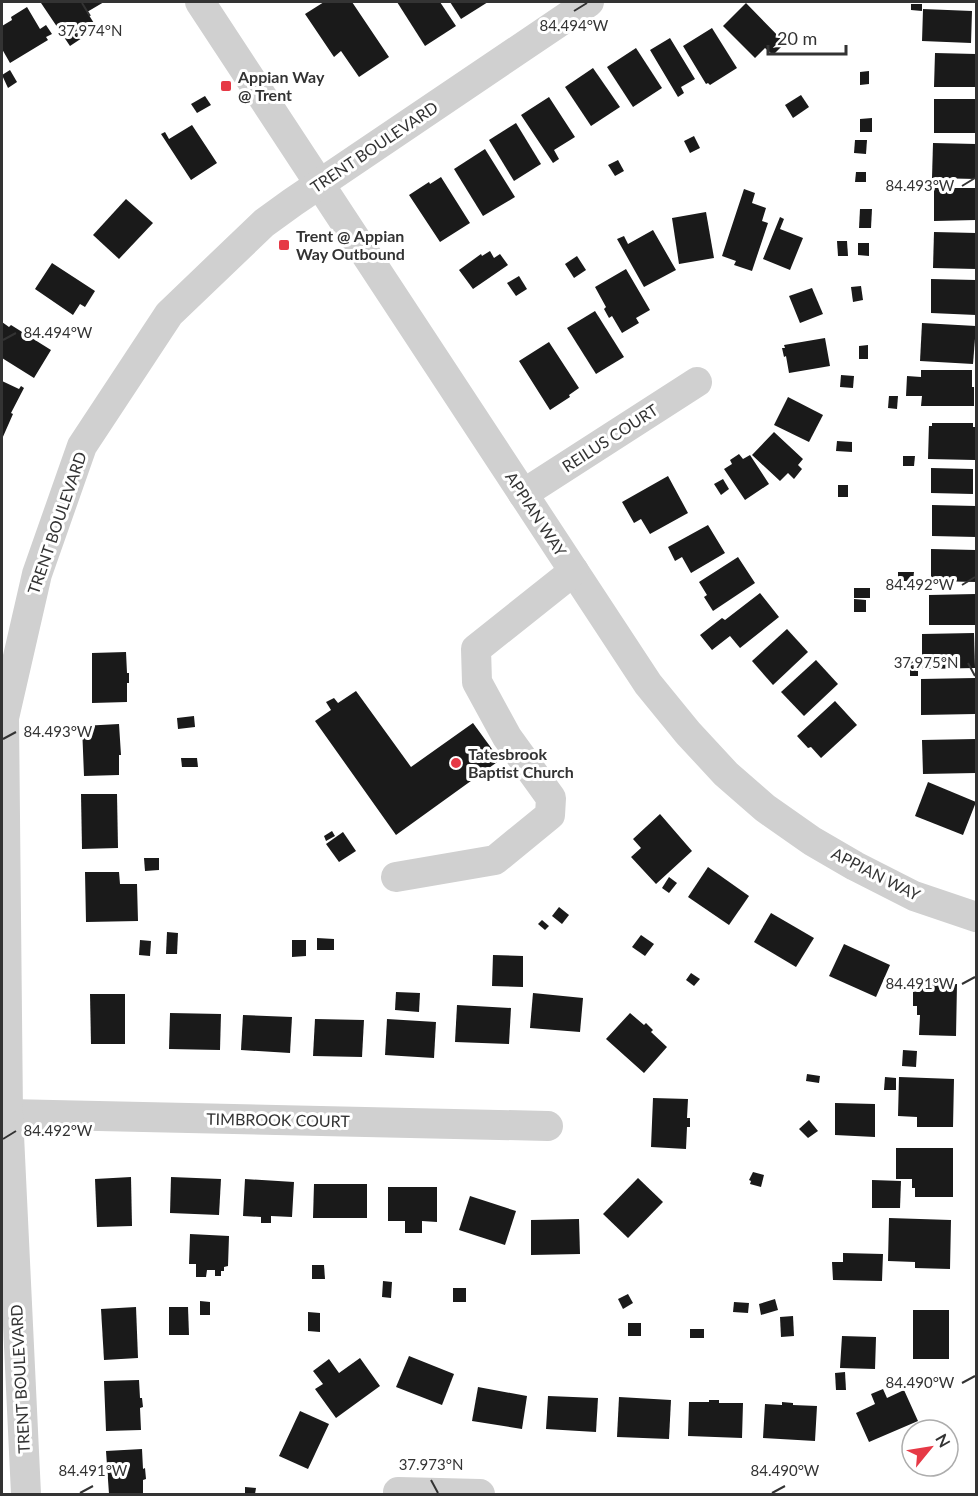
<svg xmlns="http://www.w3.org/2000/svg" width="978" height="1496" font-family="Lato,sans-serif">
<rect width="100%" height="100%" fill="#fff"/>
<g fill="#1a1a1a">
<path d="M43 2H104L87 12 97 28 70 46 41 3Z"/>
<path d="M324 2H352L389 57 359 77 341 51 334 57 305 14Z"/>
<path d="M397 2H440L456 26 425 46Z"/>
<path d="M450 2H488L461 19Z"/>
<path d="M746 3 785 43 773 55 765 48 755 58 723 26Z"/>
<path d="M911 4H922V11L911 10Z"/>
<path d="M27 7 40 29 46 25 52 34 46 37 48 40 10 63 2 49V26L12 20 11 17Z"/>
<path d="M923 9 972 11 971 43 922 41Z"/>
<path d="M712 28 737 68 710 85 708 83 706 84 683 46Z"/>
<path d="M670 38 695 79 681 87 684 93 678 97 650 50Z"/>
<path d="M636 48 662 88 633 107 607 67Z"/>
<path d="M935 53 976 54V87H934Z"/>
<path d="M593 68 620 107 591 126 565 87Z"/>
<path d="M10 70 17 82 8 88 2 75Z"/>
<path d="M869 71V84L860 85V72Z"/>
<path d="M801 95 809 107 793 118 785 105Z"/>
<path d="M205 96 211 105 197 113 191 104Z"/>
<path d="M549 97 575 137 554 150 559 159 553 163 521 115Z"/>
<rect x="934" y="99" width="42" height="34"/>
<path d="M872 118V132H860V119Z"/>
<path d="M516 123 541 164 514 181 489 140Z"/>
<path d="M192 125 217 163 191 180 161 134 165 132 169 139Z"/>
<path d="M694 136 700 148 690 153 684 141Z"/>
<path d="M855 140H867L866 154 854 153Z"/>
<path d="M933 143 976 144V179L932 178Z"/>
<path d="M485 149 515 197 483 216 454 169Z"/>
<path d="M618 160 624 171 615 176 608 165Z"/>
<path d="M856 172H866V182H855Z"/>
<path d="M441 177 470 223 440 242 409 195 429 182 430 184Z"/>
<path d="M934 188H976V220L934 221Z"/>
<path d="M744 189 755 193 752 203 766 208 762 221 768 223 752 271 734 265 736 261 722 256Z"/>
<path d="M126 199 153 223 119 259 93 235Z"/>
<path d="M860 209H872L871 228H859Z"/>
<path d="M706 212 714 258 679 264 672 218Z"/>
<path d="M780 217 784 219 780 229 803 238 790 270 763 259Z"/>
<path d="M653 230 676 270 644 287 617 239 624 236 628 244Z"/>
<path d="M934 232 976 233V269L933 268Z"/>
<path d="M837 241H847L848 256H838Z"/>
<path d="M858 243H869V256L858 255Z"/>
<path d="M490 251 494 258 500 254 508 265 473 289 459 270 481 254 482 256Z"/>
<path d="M577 256 586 270 574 278 565 264Z"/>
<path d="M52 263 95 291 85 307 80 304 73 315 35 289Z"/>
<path d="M626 269 650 310 636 318 639 323 622 333 612 316 609 318 604 309 606 307 595 287Z"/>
<path d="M519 276 527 289 516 296 507 283Z"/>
<path d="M931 279 976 280V315L931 313Z"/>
<path d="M861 286 863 300 853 302 851 287Z"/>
<path d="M812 288 823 314 800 323 789 296Z"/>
<path d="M595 311 624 357 596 374 567 328Z"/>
<path d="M2 322 9 327 11 325 51 350 34 378 2 358Z"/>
<path d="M922 323 976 326 973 364 920 361Z"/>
<path d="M825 338 830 366 789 373 786 356 784 357 782 348H785L784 345Z"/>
<path d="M549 342 579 388 569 395 570 397 550 410 519 361Z"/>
<path d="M868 345V359H859V346Z"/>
<path d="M921 370H972V387H974V406H921L922 396H906L907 376 921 377Z"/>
<path d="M841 375 854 376 853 388 840 387Z"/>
<path d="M2 381 19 389 21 386 24 388 11 413 13 414 2 439Z"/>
<path d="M889 396H898L897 409 888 408Z"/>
<path d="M788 397 823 415 809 442 774 425Z"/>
<path d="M932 423H973V427H975V460L928 459 929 426H932Z"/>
<path d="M774 432 803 459 798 465 802 469 794 479 788 473 780 481 752 455Z"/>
<path d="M837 441 852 442V452L836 451Z"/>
<path d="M739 454 743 459 750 455 769 484 745 500 724 469 732 464 730 460Z"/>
<path d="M903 456H915L914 466H903Z"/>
<path d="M931 468 973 469V494L931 493Z"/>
<path d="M668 476 688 513 650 534 641 519 634 523 622 502Z"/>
<path d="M723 479 729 489 721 495 714 484Z"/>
<rect x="838" y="485" width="10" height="12"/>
<path d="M932 505 976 506V537L932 536Z"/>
<path d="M708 525 725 553 691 573 682 557 675 561 668 547Z"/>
<path d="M931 549 976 550V582L931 581Z"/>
<path d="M738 557 755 583 713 611 704 597 707 595 699 582Z"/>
<path d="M898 572H914L913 581H898Z"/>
<rect x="854" y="588" width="16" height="10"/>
<path d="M760 593 779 617 740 648 730 636 712 650 700 635 722 618 725 620Z"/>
<path d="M976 594V625H929V595Z"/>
<path d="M854 599 866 600V612H854Z"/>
<path d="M787 629 808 652 773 685 752 661Z"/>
<path d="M974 633 975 668 922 669V634Z"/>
<path d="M126 652 127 673H129V683H127V702L92 703V653Z"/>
<path d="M816 660 838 684 804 716 781 692Z"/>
<rect x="910" y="661" width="8" height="15"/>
<path d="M975 678V714L921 715V679Z"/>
<path d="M356 691 411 767 473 723 500 760 396 835 315 721 331 710 326 702 334 698 338 703Z"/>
<path d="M835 701 857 725 821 758 811 747 808 748 797 736Z"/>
<path d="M194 716 195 727 178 729 177 718Z"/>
<path d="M119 724 121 755H119V775L84 776 82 726Z"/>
<path d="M976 739V773L923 774 922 740Z"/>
<path d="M181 758H197L198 767H182Z"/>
<path d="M928 782 976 802 963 835 915 816Z"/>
<path d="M81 794H117L118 848 82 849Z"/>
<path d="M660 814 692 851 656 884 631 857 641 848 633 839Z"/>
<path d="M332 831 335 836 326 841 324 836Z"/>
<path d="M343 832 356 851 339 862 326 844Z"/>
<path d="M144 858H159V870L145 871Z"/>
<path d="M708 867 749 896 729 925 688 897Z"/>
<path d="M85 872H119L120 884H137L138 921 86 922Z"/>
<path d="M669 877 677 883 669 893 662 888Z"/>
<path d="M559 907 569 915 562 924 552 916Z"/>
<path d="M771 913 814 938 796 967 754 942Z"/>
<path d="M542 920 549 926 545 930 538 924Z"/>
<path d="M167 932 178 933 177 954H166Z"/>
<path d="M641 935 654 944 645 956 632 947Z"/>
<path d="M317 938 334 939V950H317Z"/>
<path d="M140 940 151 941 150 956 139 955Z"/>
<path d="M292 940H306V956L292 957Z"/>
<path d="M844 944 890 965 876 997 829 976Z"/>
<path d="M493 955 523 956V987L492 986Z"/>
<path d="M691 973 700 979 694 986 686 980Z"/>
<path d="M921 984H957L956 1036 919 1035 920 1015H917V1006H913V988H921Z"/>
<path d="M396 992 420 993 419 1012 395 1010Z"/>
<path d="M533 993 583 998 580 1032 530 1028Z"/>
<path d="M90 994H125V1044H91Z"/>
<path d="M457 1005 511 1008 509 1044 455 1042Z"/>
<path d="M170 1013 221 1014 220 1050 169 1049Z"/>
<path d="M630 1013 644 1025 646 1023 653 1030 651 1032 667 1047 644 1073 606 1039Z"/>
<path d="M243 1015 292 1017 290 1053 241 1050Z"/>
<path d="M315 1019 364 1020 362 1057 313 1056Z"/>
<path d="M387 1019 436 1022 434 1058 385 1055Z"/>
<path d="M903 1050 917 1051 916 1067 902 1066Z"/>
<path d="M807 1074 820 1076 819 1083 806 1081Z"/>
<path d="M885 1077 896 1078V1090H884Z"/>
<path d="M899 1077 954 1079 953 1127H917V1117L898 1116Z"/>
<path d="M653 1098 688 1099 687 1118H690V1127H687L686 1149 651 1147Z"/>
<path d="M835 1103 875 1104V1137L835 1135Z"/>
<path d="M809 1120 818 1131 808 1138 799 1129Z"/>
<path d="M896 1148H953V1197H915V1188H912V1179H896Z"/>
<path d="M753 1172 764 1175 761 1187 750 1184 751 1181 749 1180Z"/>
<path d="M131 1177 132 1226 97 1227 95 1179Z"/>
<path d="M171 1177 221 1179 219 1215 170 1213Z"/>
<path d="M638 1178 663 1202 628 1238 603 1214Z"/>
<path d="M245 1179 294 1182 292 1217 271 1216V1223H261V1217L243 1216Z"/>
<path d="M872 1180 901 1181 900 1208H872Z"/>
<path d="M314 1184H367V1218H313Z"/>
<path d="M388 1187H437V1222L422 1221V1233H405V1221H388Z"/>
<path d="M470 1196 516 1211 505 1245 459 1230Z"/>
<path d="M889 1218 951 1220 950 1269 915 1268V1262L888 1261Z"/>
<path d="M579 1219 580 1254 531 1255V1220Z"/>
<path d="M190 1234 229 1236 228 1266 224 1267V1271H221V1276H215V1270H207L206 1277H196V1264H189Z"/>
<path d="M843 1253 883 1254 882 1281 833 1280 832 1262H843Z"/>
<path d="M312 1265H324L325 1279H312Z"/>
<path d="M383 1281 392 1282 391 1298 382 1297Z"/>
<rect x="453" y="1288" width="13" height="14"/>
<path d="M628 1294 633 1303 623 1309 618 1299Z"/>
<path d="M775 1299 778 1310 761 1315 759 1304Z"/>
<path d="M200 1301 210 1302V1315H200Z"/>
<path d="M734 1302 749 1303 748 1313 733 1312Z"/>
<path d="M136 1307 138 1358 104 1360 101 1309Z"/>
<path d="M169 1307H188L189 1335H169Z"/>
<rect x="913" y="1310" width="36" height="49"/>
<path d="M308 1312 320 1313V1332L308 1331Z"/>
<path d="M793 1316 794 1336 781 1337 780 1317Z"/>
<rect x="628" y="1323" width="13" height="13"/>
<rect x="690" y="1329" width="14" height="9"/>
<path d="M842 1336 876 1337 875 1369 840 1368Z"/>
<path d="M409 1356 454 1374 442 1405 396 1387Z"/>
<path d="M360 1358 380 1386 336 1418 315 1389 323 1384 313 1371 329 1359 339 1373Z"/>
<path d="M845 1372 846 1390H836L835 1373Z"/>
<path d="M139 1380 140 1398H142L143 1407 140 1408 141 1430 106 1431 104 1381Z"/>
<path d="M478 1387 527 1396 522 1429 472 1421Z"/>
<path d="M883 1389 887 1398 904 1390 918 1421 869 1442 856 1413 875 1404 871 1394Z"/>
<path d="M548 1396 598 1398 596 1432 546 1429Z"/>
<path d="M619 1397 671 1400 669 1439 617 1437Z"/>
<path d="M709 1400H719V1403H743L742 1438 688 1436 689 1402H709Z"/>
<path d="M782 1402 793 1403V1405L817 1406 815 1441 763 1438 765 1404 782 1405Z"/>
<path d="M300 1411 329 1424 308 1469 279 1456Z"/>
<path d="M142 1449 143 1469 145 1468 146 1479 143 1480V1494H109L106 1451Z"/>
<path d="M245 1487 256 1488 255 1494H245Z"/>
</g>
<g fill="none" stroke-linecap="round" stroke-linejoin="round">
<g stroke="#d0d0d0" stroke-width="30">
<path d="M200 2 648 684 688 733 726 774 765 808 812 841 855 866 914 896 976 917"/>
<path d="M523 494 697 382"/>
<path d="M396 877 495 860 550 815 551 798 507 737 477 682 476 649 574 571"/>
<path d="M8 1114 548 1126"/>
<path d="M398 1492 480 1494"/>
<path d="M26 1494 8 1114 4 718 37 574 82 446 169 314 264 223 293 202 589 2"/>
</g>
</g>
<path fill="none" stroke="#333" stroke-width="2" d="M82 3 90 16M574 11 587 3M962 186 975 178M3 340 16 333M962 585 975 577M968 663 975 676M3 739 16 732M962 984 975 977M3 1139 16 1131M962 1383 975 1376M431 1480 438 1493M80 1493 93 1486M772 1493 785 1486"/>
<g fill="#e63946" stroke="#fff" stroke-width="2">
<rect x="220" y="80" width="12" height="12" rx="3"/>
<rect x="278" y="239" width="12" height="12" rx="3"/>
<circle cx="456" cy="763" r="6"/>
</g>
<g text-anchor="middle" stroke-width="6" stroke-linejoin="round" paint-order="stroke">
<g font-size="16" font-weight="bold" fill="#333" stroke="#fff" text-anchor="start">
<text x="238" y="83">Appian Way<tspan x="238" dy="18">@ Trent</tspan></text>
<text x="296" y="242">Trent @ Appian<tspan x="296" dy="18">Way Outbound</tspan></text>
<text x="468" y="760">Tatesbrook<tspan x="468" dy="18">Baptist Church</tspan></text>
</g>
<g font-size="16" fill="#333" stroke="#fff">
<text transform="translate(374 147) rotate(-34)" y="6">TRENT BOULEVARD</text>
<text transform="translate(610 438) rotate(-33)" y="6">REILUS COURT</text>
<text transform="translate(536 514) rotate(57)" y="6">APPIAN WAY</text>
<text transform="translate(57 523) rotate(-71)" y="6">TRENT BOULEVARD</text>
<text transform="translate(876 874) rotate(27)" y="6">APPIAN WAY</text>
<text transform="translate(278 1120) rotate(1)" y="6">TIMBROOK COURT</text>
<text transform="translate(20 1379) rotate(-93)" y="6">TRENT BOULEVARD</text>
</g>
</g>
<g font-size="15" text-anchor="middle" fill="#333" stroke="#fff" stroke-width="6" stroke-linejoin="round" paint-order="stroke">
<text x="574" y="31">84.494°W</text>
<text x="90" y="36">37.974°N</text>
<text x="920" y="191">84.493°W</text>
<text x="58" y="338">84.494°W</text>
<text x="920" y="590">84.492°W</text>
<text x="926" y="668">37.975°N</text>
<text x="58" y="737">84.493°W</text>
<text x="920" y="989">84.491°W</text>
<text x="58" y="1136">84.492°W</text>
<text x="920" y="1388">84.490°W</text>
<text x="431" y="1470">37.973°N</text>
<text x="93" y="1476">84.491°W</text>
<text x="785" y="1476">84.490°W</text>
</g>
<rect width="978" height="1496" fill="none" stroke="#333333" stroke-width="6"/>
<g transform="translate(930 1448) rotate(60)"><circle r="28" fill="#ffffff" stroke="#adadad" stroke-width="1.5"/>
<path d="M0-4.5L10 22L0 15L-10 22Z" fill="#e63946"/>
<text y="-9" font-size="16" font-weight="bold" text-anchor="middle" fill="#333333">N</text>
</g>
<path d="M768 45v9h78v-9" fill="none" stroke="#333333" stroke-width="3"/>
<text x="777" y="45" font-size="18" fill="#333333" stroke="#ffffff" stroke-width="4.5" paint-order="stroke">20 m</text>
</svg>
